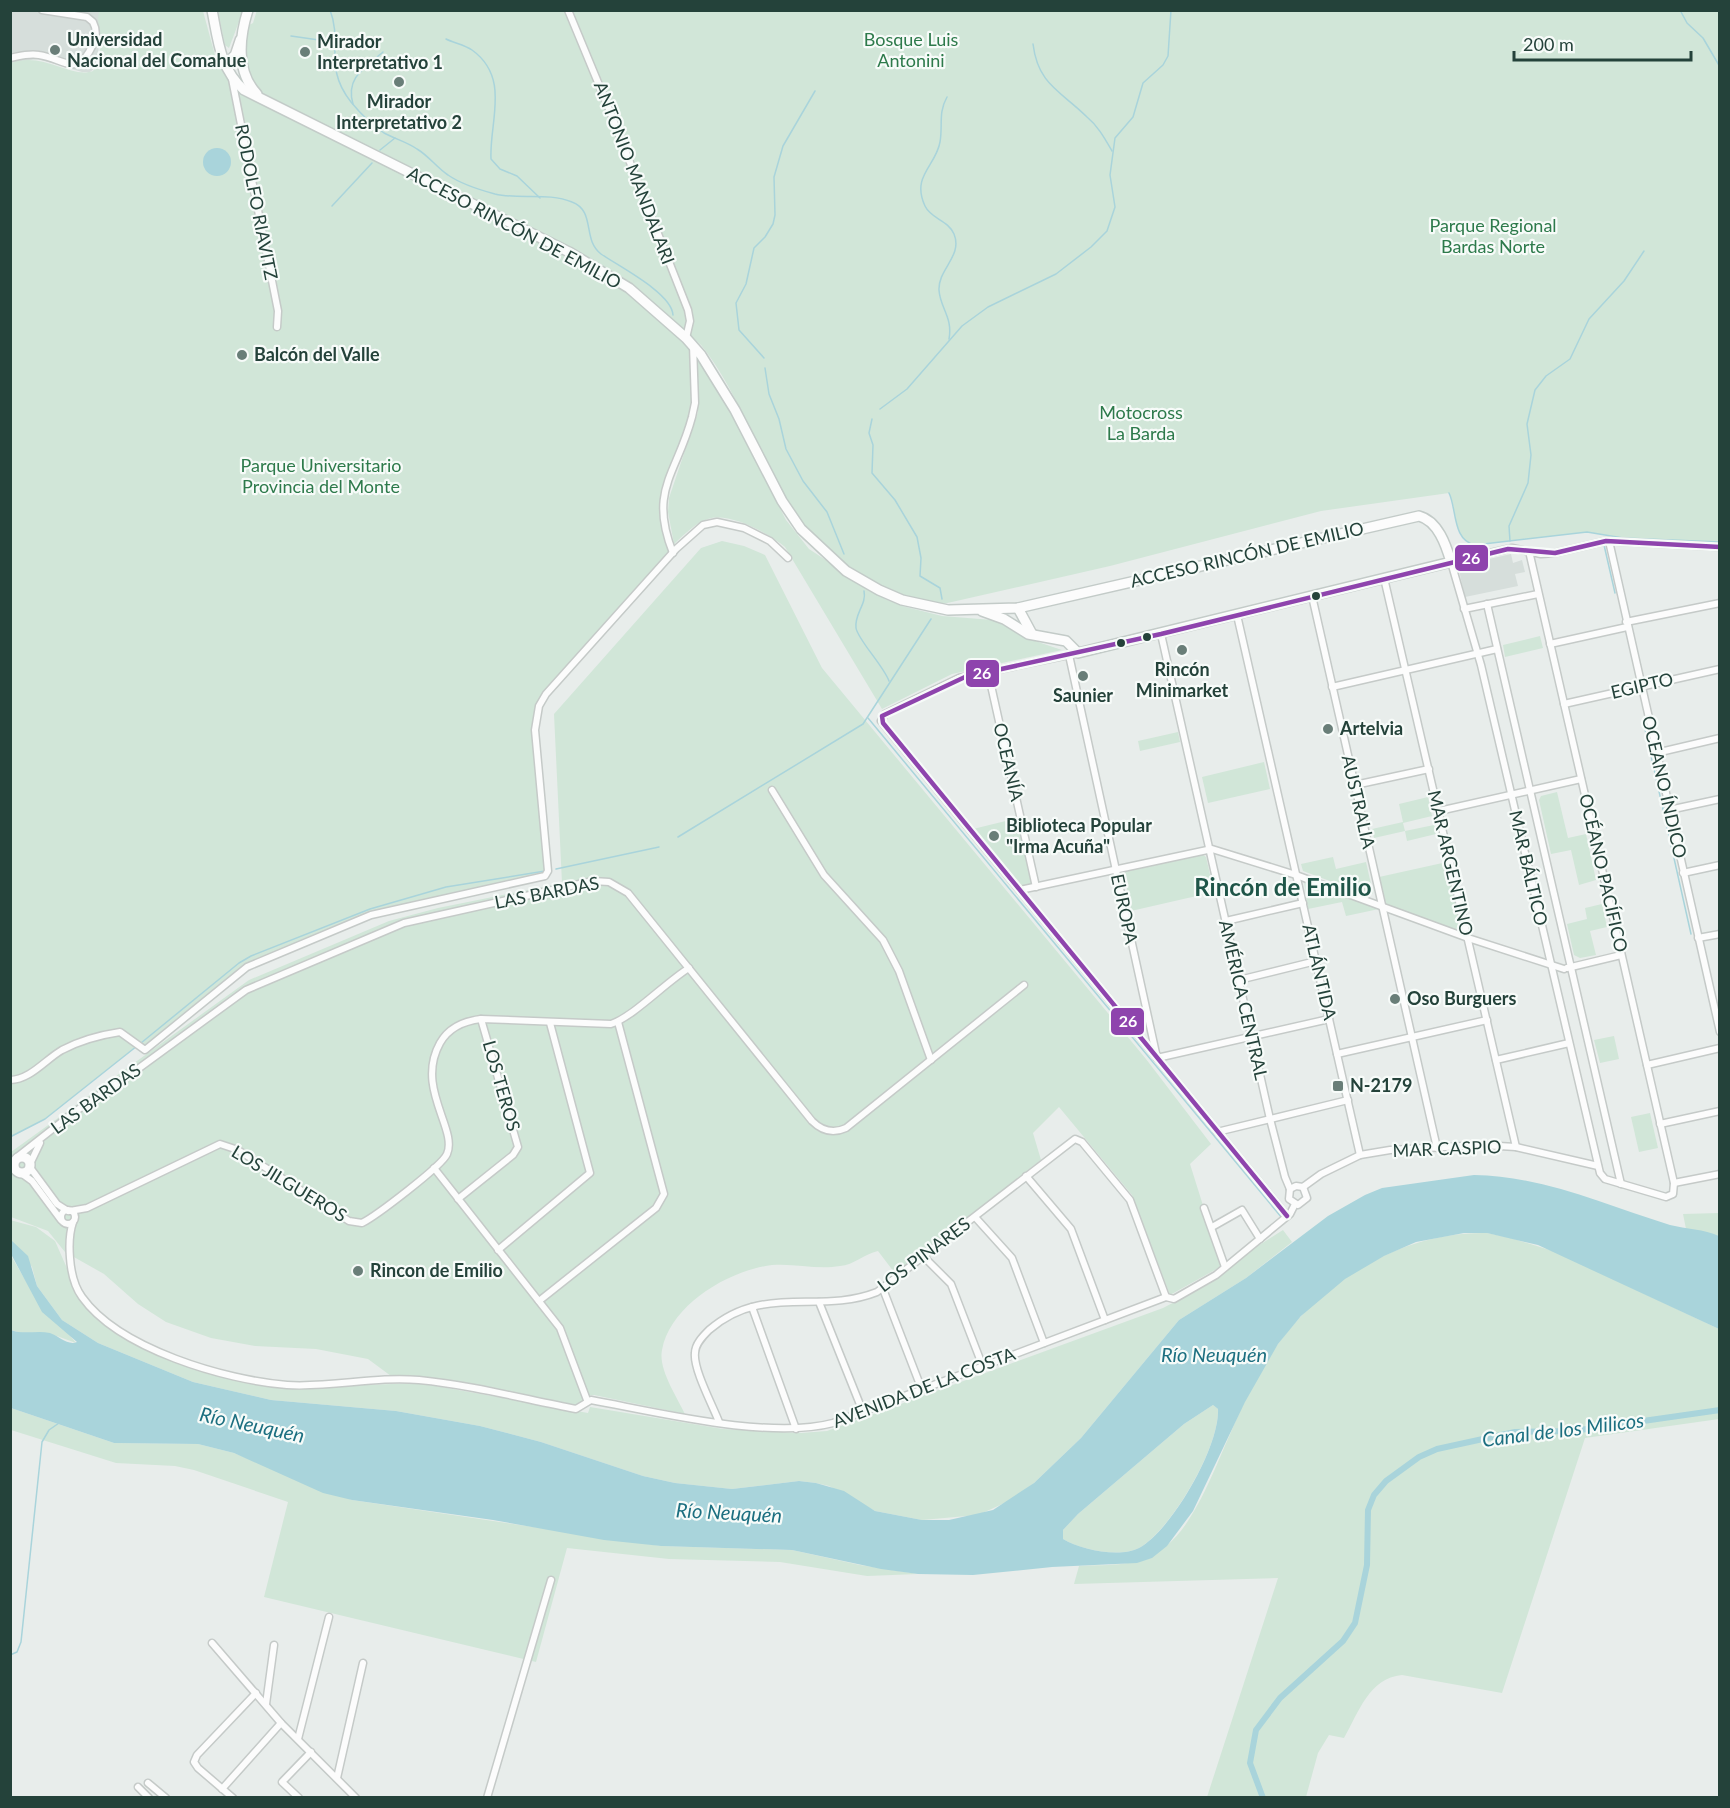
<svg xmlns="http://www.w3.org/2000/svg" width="1730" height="1808" font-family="Lato,sans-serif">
<rect width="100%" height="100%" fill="#e8edeb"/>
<g fill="#d6dedb">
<path d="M11 11H99L100 41 95 68 90 72H82L38 59 11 63Z"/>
<path d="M1511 554 1513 563 1522 560 1525 572 1515 574 1518 586 1465 597 1458 566Z"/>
</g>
<g fill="#d1e6d8">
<path d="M257 10 1719 11V542L1623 538 1587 532 1475 545C1452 540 1458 509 1449 493L1321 511 1110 566 943 604C921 606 892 594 874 583 848 567 820 550 802 525 761 470 745 400 701 345L627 280 581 253 260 94C242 73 245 52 247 26L253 23Z"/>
<path d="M99 11H203L216 59 236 83 618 280 693 345 695 403 662 497 673 553 546 694 535 730 547 873 371 915 247 967 148 1048 138 1045 45 1119 11 1137V63C44 51 70 79 93 71 107 53 95 30 99 11Z"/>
<path d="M218 11H243L229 48 225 45Z"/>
<path d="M697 359 731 411 786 520 809 549 885 599 902 606 942 616 993 620 1032 640 1062 650 952 674 882 709 785 547C768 533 730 512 708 519 695 523 684 535 674 544L668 512 669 498 698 412Z"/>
<path d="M722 541 744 546 765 555 822 668 1146 1059 1211 1144 1190 1164 1222 1266 1170 1295 1132 1195 1059 1107 1033 1133 1041 1160 905 1266 894 1272 878 1251C864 1254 854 1265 840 1266 817 1270 795 1263 772 1265 729 1270 670 1305 662 1350 658 1369 677 1397 685 1414L594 1395 587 1396 577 1406 571 1405 418 1378 391 1376 368 1359 316 1349 255 1346 211 1338 166 1322 138 1304 104 1274 65 1252 48 1231 11 1217V1152L249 980 389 921 438 908 562 883 554 714 701 548Z"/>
<path d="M1540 636 1543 648 1505 657 1503 645Z"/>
<path d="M1178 732 1180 742 1140 751 1138 741Z"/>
<path d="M1264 762 1270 789 1208 803 1202 777Z"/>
<path d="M1557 792 1568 838 1586 834 1596 880 1579 885 1571 850 1551 854 1539 800 1541 796Z"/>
<path d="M1428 797 1432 816 1403 823 1405 831 1434 825 1436 834 1407 841 1405 831 1374 838 1372 829 1403 822 1399 804Z"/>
<path d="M1018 818 1033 885 1021 887 973 829Z"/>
<path d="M1203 855 1206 857 1214 892 1131 911 1124 872Z"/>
<path d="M1333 857 1336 869 1366 862 1373 893 1370 896 1303 871 1301 864Z"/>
<path d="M1447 862 1461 926 1459 931 1386 904 1379 877Z"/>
<path d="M1304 881 1379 909 1346 916 1342 902 1308 909Z"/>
<path d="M1602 904 1607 927 1590 931 1596 955 1580 958 1574 955 1567 924 1587 919 1585 908Z"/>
<path d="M1614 1036 1619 1059 1600 1063 1594 1040Z"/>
<path d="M1650 1113 1658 1148 1639 1152 1631 1117Z"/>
<path d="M1719 1213V1236L1686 1229 1683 1214Z"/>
<path d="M10 1220 36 1227 55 1241 81 1300 101 1320 151 1352 173 1362 284 1388 419 1383 588 1413 590 1407 723 1429 801 1433 827 1431 1163 1308 1209 1284 1256 1247 1283 1230 1292 1242 1246 1278 1179 1320 1081 1438 1034 1483 1009 1501 978 1515 922 1520 875 1511 829 1486 816 1483 799 1481 732 1489 675 1483 643 1476 541 1442 480 1426 396 1411 271 1400 193 1382 98 1343 62 1320 37 1286 32 1267 11 1240Z"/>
<path d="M1487 1233 1511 1238 1556 1252 1719 1329V1419L1585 1438 1502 1693 1402 1675C1369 1678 1359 1712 1344 1738L1329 1735 1318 1753 1306 1797H1207L1278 1578 1074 1584 1079 1566C1113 1564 1137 1568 1166 1546 1195 1524 1216 1465 1231 1432 1244 1402 1259 1370 1278 1344 1326 1278 1405 1231 1487 1233Z"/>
<path d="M10 1254 27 1283 76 1343 54 1335 25 1334 11 1330Z"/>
<path d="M1213 1405 1218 1409C1220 1446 1171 1530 1139 1548 1120 1558 1081 1550 1063 1539V1530L1078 1514 1184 1424Z"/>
<path d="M11 1408 114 1443 198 1444 234 1453 352 1500 661 1546 792 1550 860 1565 918 1574 867 1576 780 1562 669 1559 567 1548 536 1662 264 1597 288 1502 194 1470 175 1466 116 1463 11 1430Z"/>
</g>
<g fill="#a9d4db" fill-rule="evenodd">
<circle cx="217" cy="162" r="14"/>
<path d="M1474 1175C1543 1176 1605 1205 1670 1225 1686 1229 1704 1229 1719 1236V1329L1538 1245 1487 1233H1464L1416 1242 1384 1256 1345 1279 1301 1316 1278 1344 1245 1402 1193 1511 1167 1546 1152 1558 1137 1563 1052 1567 973 1575 918 1574 881 1569 792 1550 661 1546 604 1540 493 1520 352 1500 323 1493 234 1453 198 1444 114 1443 11 1408V1330C24 1335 37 1330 50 1333 59 1336 68 1346 77 1342L42 1312 11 1254V1240L28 1256 37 1286 62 1320 98 1343 193 1382 271 1400 396 1411 480 1426 541 1442 643 1476 675 1483 732 1489 799 1481 816 1483 844 1491 875 1511 922 1520H949L993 1510 1034 1483 1081 1438 1179 1320 1246 1278 1328 1216 1365 1195 1382 1188ZM1213 1405 1218 1409C1220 1446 1172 1530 1139 1548 1120 1558 1081 1550 1063 1539V1530L1078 1514 1184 1424Z"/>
</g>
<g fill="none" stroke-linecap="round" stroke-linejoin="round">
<g stroke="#a9d4db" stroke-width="1.5">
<path d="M330 10C343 43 323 67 351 102 360 113 372 125 384 133 395 139 407 142 417 149 429 156 437 168 448 175 461 184 480 190 495 194 520 200 548 192 572 202 596 211 582 240 601 254 618 266 672 293 673 315"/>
<path d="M1680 10 1687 23 1703 38 1720 67"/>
<path d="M291 36 333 42"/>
<path d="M446 39C454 43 465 45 472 50 511 78 489 122 491 159L500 169 517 176 540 198"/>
<path d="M1033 44C1038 85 1061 91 1087 117 1098 126 1105 139 1112 151"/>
<path d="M947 97C938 113 943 125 940 142 936 166 911 176 925 206 931 219 948 220 954 234 963 256 938 269 939 290 940 308 953 317 949 339"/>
<path d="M353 104C345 77 366 67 383 52"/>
<path d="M380 150 395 138"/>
<path d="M332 206 372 163"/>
<path d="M764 358 739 330 736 303 746 284 754 248 765 237 773 224 775 215 774 177 783 146 815 91"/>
<path d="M765 368 769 394 779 419 786 449 803 481 827 512 844 554"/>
<path d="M880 409 907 389 962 326 988 307 1056 274 1091 247 1107 231 1115 207 1110 175 1115 138 1133 117 1143 83 1163 65 1168 56 1171 10"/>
<path d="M872 419 869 433 873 445 872 473 895 500 917 537 921 558 920 576 940 588 942 599"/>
<path d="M1449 493C1457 509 1452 540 1475 545L1587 532 1623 538 1720 542"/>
<path d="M1510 541 1509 526 1528 483 1531 455 1527 424 1535 390 1546 376 1570 359 1589 319 1624 281 1644 251"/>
<path d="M1604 545 1615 593"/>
<path d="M864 591C867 604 854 614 856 628 858 640 883 665 889 681"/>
<path d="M868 718 1282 1218"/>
<path d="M1643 720 1691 934"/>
<path d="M678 837 863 724 931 619"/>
<path d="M556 869 659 847"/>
<path d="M141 1043 239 963 251 956 370 909 446 887 545 871"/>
<path d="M10 1137 45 1119 137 1046"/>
<path d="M10 1655 17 1652 21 1642 42 1442 49 1430 59 1423"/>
</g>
<path stroke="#a9d4db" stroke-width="6" d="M1263 1798 1250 1763 1256 1730 1280 1698 1343 1641 1355 1623 1367 1565 1368 1510 1374 1495 1386 1481 1419 1457 1437 1449 1515 1432 1573 1431 1720 1410"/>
<defs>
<g id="street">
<path d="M568 10 609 109 688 310 690 321 686 338"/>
<path d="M10 58C20 56 29 53 39 55 65 59 78 79 93 44 97 36 97 30 93 22L87 17 42 10"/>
<path d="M232 60 239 39"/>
<path d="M232 79 278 311 277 327"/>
<path d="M1609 541 1720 1032"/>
<path d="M1529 551 1674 1183 1673 1194 1666 1197 1605 1179 1600 1173 1481 665 1451 562 1512 548 1541 554 1555 553 1606 541 1720 547"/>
<path d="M673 553C648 490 677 474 692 417L695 403 693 345"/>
<path d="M1384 578 1516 1147"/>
<path d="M1312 596 1437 1148"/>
<path d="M1487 604 1621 1184"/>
<path d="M1464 609 1538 594"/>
<path d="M1237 615 1360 1155"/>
<path d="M1626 622 1720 603"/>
<path d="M1161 634 1270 1119 1285 1177 1290 1189"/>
<path d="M1550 644 1627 627"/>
<path d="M1078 653 959 678 885 714 881 721 1287 1216"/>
<path d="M1069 655 1157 1058 1329 1019"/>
<path d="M988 672 1036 887"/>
<path d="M1332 687 1497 649"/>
<path d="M1564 704 1720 669"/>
<path d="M1656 753 1720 738"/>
<path d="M1355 785 1429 769"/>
<path d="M772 790 824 875 883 940 899 971 931 1060"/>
<path d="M1669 810 1720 799"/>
<path d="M1439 811 1581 779"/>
<path d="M1683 873 1720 865"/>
<path d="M1020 890 1212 849 1296 875 1468 938 1564 969"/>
<path d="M1226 921 1303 903"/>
<path d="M1698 938 1720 934"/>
<path d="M1567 968 1621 955"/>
<path d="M1239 980 1316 961"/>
<path d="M1337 1054 1487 1020"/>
<path d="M1496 1060 1569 1043"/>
<path d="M1647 1065 1720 1048"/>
<path d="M10 1080C30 1080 46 1059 62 1050 81 1040 100 1035 120 1032L145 1050 247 967 371 915 545 876 548 871 535 730 539 706 546 694 676 549 703 525 717 522 744 528 770 541 788 558"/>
<path d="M1660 1124 1720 1111"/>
<path d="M1217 1132 1348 1100"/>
<path d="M17 1157 73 1113 131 1074 246 990 404 923 593 881 609 882 628 893 812 1121C822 1131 833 1134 846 1128L1024 985"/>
<path d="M30 1164 40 1143"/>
<path d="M29 1166 57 1204 68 1211"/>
<path d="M434 1168 560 1328 587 1400"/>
<path d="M21 1173 32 1181 61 1220"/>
<path d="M1026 1176 1071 1229 1105 1320"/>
<path d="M1674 1183 1720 1174"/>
<path d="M1290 1189 1296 1186 1303 1187 1321 1174 1360 1155 1390 1150 1482 1145 1516 1147 1598 1166"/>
<path d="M1290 1189 1289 1199 1298 1205 1307 1198 1303 1187"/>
<path d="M458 1199 513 1155 518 1147 481 1019"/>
<path d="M1204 1208 1225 1267"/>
<circle cx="68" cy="1217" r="7"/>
<path d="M70 1211 87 1208 220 1144 238 1150 349 1221 362 1223C376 1216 442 1166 447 1154 458 1129 415 1088 440 1043 449 1027 464 1021 481 1019L611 1024C633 1017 666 982 689 968"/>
<path d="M975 1217 1012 1258 1044 1343"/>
<path d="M73 1222C69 1234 69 1246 70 1258 71 1272 74 1286 82 1297 119 1349 225 1380 287 1385 331 1388 375 1376 419 1380 471 1385 524 1399 576 1409L591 1400C657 1412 769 1440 833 1423L1166 1297 1174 1299 1216 1275 1290 1214 1295 1204"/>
<path d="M1212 1227 1242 1210 1260 1239"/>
<path d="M498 1250 590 1173 550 1023"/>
<path d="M924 1257 951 1284 983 1367"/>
<path d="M883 1289 922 1390"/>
<path d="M539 1301 656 1208 664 1194 618 1022"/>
<path d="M819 1302 863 1412"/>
<path d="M752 1307 796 1429"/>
<path d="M719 1422C713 1406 693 1369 695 1353 695 1344 703 1336 709 1330 763 1283 819 1315 877 1292L1075 1139 1082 1142 1130 1200 1166 1297"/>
<path d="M212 1643 281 1723 356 1798"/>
<path d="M266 1704 274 1645"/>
<path d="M298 1739 329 1617"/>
<path d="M337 1778 363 1663"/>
<path d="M148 1783 166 1798"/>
<path d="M138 1787 149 1798"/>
<path d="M222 1789 281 1723"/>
<path d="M233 1798 198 1768 194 1762 197 1755 256 1693"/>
<path d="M299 1798 282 1782 311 1752"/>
<path d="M487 1798 551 1580"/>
</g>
<g id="secondary">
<path d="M212 10C218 40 220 69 244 90L569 252 629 288 686 338 701 355 735 410 782 501 801 529 846 571 879 590 902 600 948 610 1018 608 1419 516C1438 521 1446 545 1451 562L1078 653 1066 641 1028 634 1004 619 982 611"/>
<path d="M248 10C239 38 236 72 257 94"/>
<path d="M223 59 230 61 233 57"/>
<path d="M1018 608 1032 634"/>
<circle cx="22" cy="1165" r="8"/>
</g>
</defs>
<use href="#street" stroke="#c5cac8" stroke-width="9"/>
<use href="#secondary" stroke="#c3cbc8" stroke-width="12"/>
<use href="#street" stroke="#fcfcfc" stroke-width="6"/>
<use href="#secondary" stroke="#fcfcfc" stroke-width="9"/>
<defs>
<path id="bus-1" d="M1287 1216 883 723 882 716 965 677 1161 634 1508 549 1555 553 1606 541 1720 547"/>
</defs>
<use href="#bus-1" stroke="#f7fbf9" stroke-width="9"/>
<use href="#bus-1" stroke="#8e44ad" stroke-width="4.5"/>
</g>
<g fill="#697e78" stroke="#f7fbf9" stroke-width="2">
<circle cx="55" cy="50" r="6"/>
<circle cx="305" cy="52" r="6"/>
<circle cx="399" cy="82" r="6"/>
<circle cx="242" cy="355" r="6"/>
<circle cx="1182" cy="650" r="6"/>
<circle cx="1083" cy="676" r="6"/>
<circle cx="1328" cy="729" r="6"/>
<circle cx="994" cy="836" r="6"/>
<circle cx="1395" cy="999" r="6"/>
<rect x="1332" y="1080" width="12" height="12" rx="3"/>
<circle cx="358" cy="1271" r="6"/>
</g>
<g fill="#24423a" stroke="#f7fbf9" stroke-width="2">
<circle cx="1316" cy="596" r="5"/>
<circle cx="1147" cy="637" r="5"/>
<circle cx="1121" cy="643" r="5"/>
</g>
<g text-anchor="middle" stroke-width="4.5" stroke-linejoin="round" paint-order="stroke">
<g font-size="18" font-weight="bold" fill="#24423a" stroke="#f7fbf9" text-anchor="start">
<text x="67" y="46">Universidad<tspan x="67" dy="21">Nacional del Comahue</tspan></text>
<text x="317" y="48">Mirador<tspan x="317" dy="21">Interpretativo 1</tspan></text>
<text x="399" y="108" text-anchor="middle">Mirador<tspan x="399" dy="21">Interpretativo 2</tspan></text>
<text x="254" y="361">Balcón del Valle</text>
<text x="1182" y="676" text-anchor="middle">Rincón<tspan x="1182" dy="21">Minimarket</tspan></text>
<text x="1083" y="702" text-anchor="middle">Saunier</text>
<text x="1340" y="735">Artelvia</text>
<text x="1006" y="832">Biblioteca Popular<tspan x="1006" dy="21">"Irma Acuña"</tspan></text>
<text x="1407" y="1005">Oso Burguers</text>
<text x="1350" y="1092">N-2179</text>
<text x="370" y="1277">Rincon de Emilio</text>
</g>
<g font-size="18" fill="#2d7a4b" stroke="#f7fbf9">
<text x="911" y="46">Bosque Luis<tspan x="911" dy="21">Antonini</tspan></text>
<text x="1493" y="232">Parque Regional<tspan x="1493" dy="21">Bardas Norte</tspan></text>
<text x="1141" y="419">Motocross<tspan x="1141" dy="21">La Barda</tspan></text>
<text x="321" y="472">Parque Universitario<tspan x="321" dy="21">Provincia del Monte</tspan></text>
</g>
<g font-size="18" fill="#24423a" stroke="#f7fbf9">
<text transform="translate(634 173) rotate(69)" y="6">ANTONIO MANDALARI</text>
<text transform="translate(256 202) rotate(79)" y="6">RODOLFO RIAVITZ</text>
<text transform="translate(514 228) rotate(28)" y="6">ACCESO RINCÓN DE EMILIO</text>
<text transform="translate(1247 555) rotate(-13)" y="6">ACCESO RINCÓN DE EMILIO</text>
<text transform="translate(1642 686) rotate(-13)" y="6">EGIPTO</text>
<text transform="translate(1008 762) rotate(77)" y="6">OCEANÍA</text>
<text transform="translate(1664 787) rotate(77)" y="6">OCEANO ÍNDICO</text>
<text transform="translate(1358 802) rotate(77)" y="6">AUSTRALIA</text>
<text transform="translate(1450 863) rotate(77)" y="6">MAR ARGENTINO</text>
<text transform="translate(1528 868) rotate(77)" y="6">MAR BÁLTICO</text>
<text transform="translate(1603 873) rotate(77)" y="6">OCÉANO PACÍFICO</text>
<text transform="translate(547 893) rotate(-11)" y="6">LAS BARDAS</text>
<text transform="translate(1124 909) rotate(78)" y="6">EUROPA</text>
<text transform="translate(1319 972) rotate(77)" y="6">ATLÁNTIDA</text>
<text transform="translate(1243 1000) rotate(77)" y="6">AMÉRICA CENTRAL</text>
<text transform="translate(501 1086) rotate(74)" y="6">LOS TEROS</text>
<text transform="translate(96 1099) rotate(-36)" y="6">LAS BARDAS</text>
<text transform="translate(1447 1149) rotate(-2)" y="6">MAR CASPIO</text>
<text transform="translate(289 1184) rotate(31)" y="6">LOS JILGUEROS</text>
<text transform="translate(924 1255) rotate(-37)" y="6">LOS PINARES</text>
<text transform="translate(924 1388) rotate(-21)" y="6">AVENIDA DE LA COSTA</text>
</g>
<g font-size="20" font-style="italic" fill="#1c6f80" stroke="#f7fbf9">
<text x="1214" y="1362">Río Neuquén</text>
<text transform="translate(252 1425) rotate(12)" y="7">Río Neuquén</text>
<text transform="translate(1563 1430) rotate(-7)" y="7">Canal de los Milicos</text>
<text transform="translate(729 1513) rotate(3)" y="7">Río Neuquén</text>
</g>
<g font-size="24" font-weight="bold" fill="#1f5548" stroke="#f7fbf9">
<text x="1283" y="896">Rincón de Emilio</text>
</g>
</g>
<g stroke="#f7fbf9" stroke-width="2">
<rect x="1454" y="544" width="35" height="28" rx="6" fill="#8e44ad"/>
<rect x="965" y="659" width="35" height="29" rx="6" fill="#8e44ad"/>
<rect x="1110" y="1007" width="35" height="29" rx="6" fill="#8e44ad"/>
</g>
<g font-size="16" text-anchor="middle" font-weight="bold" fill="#fff">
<text x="1471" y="564">26</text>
<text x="982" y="679">26</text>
<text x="1128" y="1027">26</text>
</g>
<rect width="1730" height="1808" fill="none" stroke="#24423a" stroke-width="24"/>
<path d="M1514 51v9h177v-9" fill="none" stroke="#24423a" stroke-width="3"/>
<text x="1523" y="51" font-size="18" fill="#24423a" stroke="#f7fbf9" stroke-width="4.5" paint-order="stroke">200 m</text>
</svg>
